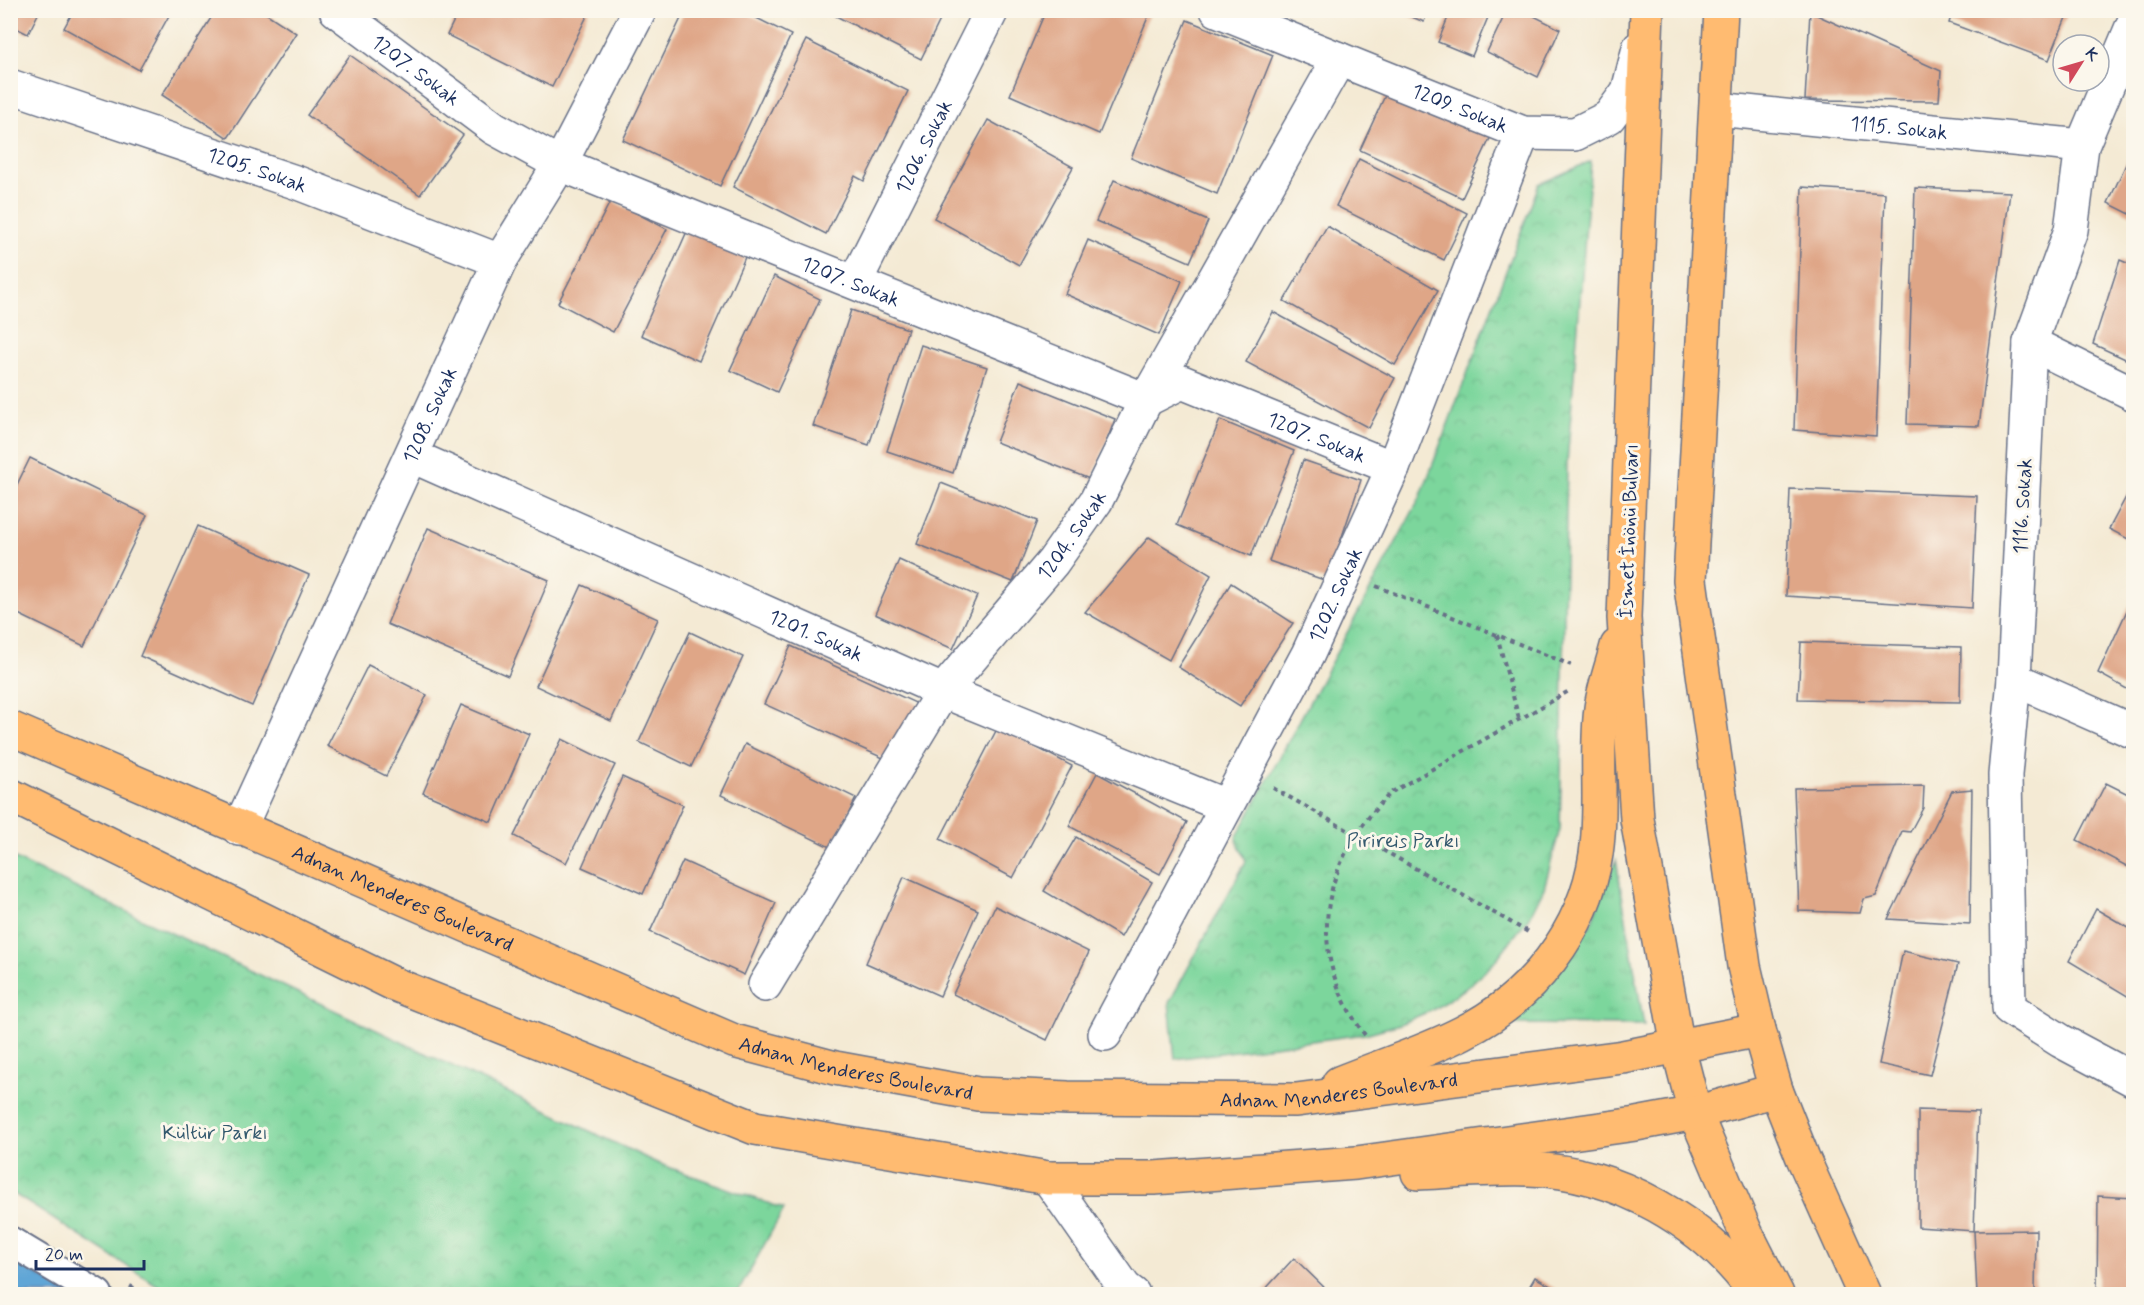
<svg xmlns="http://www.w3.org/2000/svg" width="2144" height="1305" font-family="Mynerve,sans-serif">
<defs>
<pattern id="grass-tufts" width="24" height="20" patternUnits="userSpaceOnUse" patternTransform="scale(1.5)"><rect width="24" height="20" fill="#7cd69c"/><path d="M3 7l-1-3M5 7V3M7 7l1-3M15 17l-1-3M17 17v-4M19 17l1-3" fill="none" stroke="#6bb889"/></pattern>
<pattern id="park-crowns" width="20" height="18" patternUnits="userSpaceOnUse" patternTransform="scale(1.5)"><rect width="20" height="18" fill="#7cd69c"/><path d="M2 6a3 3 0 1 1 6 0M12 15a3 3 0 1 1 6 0" fill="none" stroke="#6bb889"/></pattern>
</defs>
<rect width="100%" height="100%" fill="#fbf7ec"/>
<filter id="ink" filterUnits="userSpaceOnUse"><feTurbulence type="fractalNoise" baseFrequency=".0167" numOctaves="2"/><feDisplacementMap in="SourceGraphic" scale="12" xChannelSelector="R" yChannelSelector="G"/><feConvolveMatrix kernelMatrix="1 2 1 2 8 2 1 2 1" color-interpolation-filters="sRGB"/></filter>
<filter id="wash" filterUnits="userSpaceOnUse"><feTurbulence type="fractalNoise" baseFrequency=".008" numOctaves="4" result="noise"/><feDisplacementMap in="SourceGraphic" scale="24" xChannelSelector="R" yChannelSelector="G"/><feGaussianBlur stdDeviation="1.35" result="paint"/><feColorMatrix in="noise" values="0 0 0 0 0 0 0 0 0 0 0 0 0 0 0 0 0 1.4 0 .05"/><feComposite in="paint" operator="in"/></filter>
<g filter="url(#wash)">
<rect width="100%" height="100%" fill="#f4ead4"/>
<path fill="url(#grass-tufts)" stroke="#4c827d" stroke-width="1.5" d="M1616 860 1644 1025 1499 1024 1590 926Z"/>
<g fill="url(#park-crowns)" stroke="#4c827d" stroke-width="1.5">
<path d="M1591 161 1567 463 1560 829 1544 888 1530 916 1492 965 1465 989 1434 1009 1400 1024 1365 1034 1175 1059 1169 1003 1246 861 1236 838 1420 498 1539 184Z"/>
<path d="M11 857 657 1163 784 1209 737 1294H171L11 1192Z"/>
</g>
<path fill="#61a6d6" stroke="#3e6a9a" stroke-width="1.5" d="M11 1259 70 1294H11Z"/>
<g id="blocks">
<g fill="#dfa687">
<path d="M10 10H40L28 34 10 25Z"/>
<path d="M74 10H172L139 70 64 28Z"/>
<path d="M216 10H261L296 33 228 138 162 95Z"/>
<path d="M459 10H590L552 87 447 35Z"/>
<path d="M685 10H740L791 35 720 186 623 140Z"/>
<path d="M824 10H945L921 59Z"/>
<path d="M1046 10H1151L1099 134 1010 95Z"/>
<path d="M1395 10H1428L1424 22Z"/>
<path d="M1451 10H1491L1472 56 1438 42Z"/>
<path d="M1507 10H1522L1560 29 1538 77 1487 52Z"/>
<path d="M1953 10H2069L2049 60 1949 23Z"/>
<path d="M1810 12 1941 71 1939 101 1805 100Z"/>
<path d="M1187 20 1273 55 1217 194 1131 158Z"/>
<path d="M806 40 908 91 864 181 855 176 826 234 733 187Z"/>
<path d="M350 55 463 135 420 195 307 115Z"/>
<path d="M1389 87 1492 134 1462 198 1360 150Z"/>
<path d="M988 120 1073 167 1019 265 934 218Z"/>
<path d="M2134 147V216L2108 203Z"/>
<path d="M1359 159 1467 213 1444 260 1336 206Z"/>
<path d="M1114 180 1208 221 1190 262 1096 221Z"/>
<path d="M1802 187 1885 193 1876 436 1794 430Z"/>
<path d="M1915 188 2010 192 1979 426 1907 424Z"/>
<path d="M611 200 667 229 613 332 558 303Z"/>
<path d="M1327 226 1438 290 1395 365 1284 301Z"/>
<path d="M688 229 746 255 699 361 641 335Z"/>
<path d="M1088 240 1182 281 1159 335 1065 294Z"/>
<path d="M2120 260 2134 266V363L2093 344Z"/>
<path d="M774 276 820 299 777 392 730 370Z"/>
<path d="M851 310 908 329 869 445 813 426Z"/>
<path d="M1273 312 1395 378 1369 428 1246 362Z"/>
<path d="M921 345 987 367 953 473 887 451Z"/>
<path d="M1020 381 1115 419 1092 480 996 442Z"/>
<path d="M1220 420 1294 451 1251 556 1177 525Z"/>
<path d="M30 458 147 515 84 646 10 610V499Z"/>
<path d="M1303 460 1361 480 1327 581 1269 561Z"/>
<path d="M2134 482V542L2109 529Z"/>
<path d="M941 483 1037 521 1013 582 917 544Z"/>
<path d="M1790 489 1977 496 1972 608 1786 596Z"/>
<path d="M198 526 309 575 252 706 140 656Z"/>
<path d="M428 528 549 580 508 676 387 624Z"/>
<path d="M1149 537 1211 575 1169 660 1085 612Z"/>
<path d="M899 560 977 596 953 649 875 614Z"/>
<path d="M1231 583 1293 623 1240 706 1178 667Z"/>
<path d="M582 585 658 619 611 721 536 686Z"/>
<path d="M2131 602 2134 603V693L2098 673Z"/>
<path d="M690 632 743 657 691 767 639 742Z"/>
<path d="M1801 642 1961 647 1960 702 1798 699Z"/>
<path d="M791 646 920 705 894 763 764 704Z"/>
<path d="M368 665 427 695 386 776 327 746Z"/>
<path d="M461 705 529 734 491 822 423 793Z"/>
<path d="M998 727 1072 766 1013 878 940 839Z"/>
<path d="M562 739 615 765 566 863 514 836Z"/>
<path d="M745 744 856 798 832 848 721 795Z"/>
<path d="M1097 773 1187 822 1160 874 1069 826Z"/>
<path d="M622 777 683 805 643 894 582 867Z"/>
<path d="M2106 783 2134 797V870L2077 840Z"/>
<path d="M1924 786 1923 808 1910 832 1902 831 1876 896 1864 899 1860 913 1799 911 1794 788Z"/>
<path d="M1972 789 1970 924 1888 919 1952 791Z"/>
<path d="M1076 837 1152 882 1121 937 1044 891Z"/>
<path d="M683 861 776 903 744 975 650 932Z"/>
<path d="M904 877 978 910 940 996 866 963Z"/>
<path d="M995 906 1089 952 1047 1040 953 994Z"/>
<path d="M2096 909 2134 931V1000L2069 961Z"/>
<path d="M1903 951 1958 964 1930 1075 1879 1064Z"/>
<path d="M1918 1110 1978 1112 1974 1231 1918 1227Z"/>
<path d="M2098 1196 2134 1198V1294H2097Z"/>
<path d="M2036 1230 2035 1294H1977L1974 1231Z"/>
<path d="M1294 1258 1331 1294H1261Z"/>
<path d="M1535 1277 1564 1294H1525Z"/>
</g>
</g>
</g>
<g filter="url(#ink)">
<use href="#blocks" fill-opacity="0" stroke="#677087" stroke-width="1.5"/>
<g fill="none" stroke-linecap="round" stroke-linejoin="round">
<defs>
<path id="pedestrian" d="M10 1241 98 1294"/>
<g id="minor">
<path id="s1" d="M336 10 494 128 560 164 1146 400 1182 382 1393 468"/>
<path id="s2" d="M1217 10 1523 133 1575 134 1609 117 1628 91 1639 48"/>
<path d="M2134 22 2082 146 2071 230 2030 343 2014 679 2005 775 2009 1008 2061 1041 2134 1080"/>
<path id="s3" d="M10 86 298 183 500 261"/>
<path id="s4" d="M1717 109 2082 146"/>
<path id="s5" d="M855 282 992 10"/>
<path d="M2030 343 2134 394"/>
<path id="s6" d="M412 456 943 691 1226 806"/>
<path d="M2014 679 2134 732"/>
<path id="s7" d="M239 829 500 261 560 164 640 10"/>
<path id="s8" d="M765 985 943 691 1053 562 1096 501 1146 400 1339 59"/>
<path id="s9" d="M1105 1034 1308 654 1393 468 1523 133"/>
<path d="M1048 1178 1125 1288 1133 1294"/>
</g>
<g id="primary">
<path d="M1647 10 1624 618 1637 819 1678 1047 1695 1113 1746 1233 1777 1294"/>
<path d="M1721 10 1690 580 1744 966 1759 1030 1776 1090 1803 1158 1864 1294"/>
<path id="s10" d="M10 728 734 1041 835 1068 978 1094 1068 1098 1296 1100 1623 1057 1759 1030"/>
<path d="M10 795 394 984 755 1128 1048 1178H1154L1356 1163 1636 1124 1695 1113 1776 1090"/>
<path d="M1339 1083C1380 1066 1423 1053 1462 1033 1531 999 1585 931 1596 854 1603 806 1595 756 1601 708 1604 687 1612 666 1617 646"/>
<path d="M1418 1173C1455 1171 1491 1168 1528 1169 1617 1171 1706 1223 1756 1294"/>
</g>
</defs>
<use href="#pedestrian" stroke="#677087" stroke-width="32"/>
<use href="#minor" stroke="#677087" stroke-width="36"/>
<use href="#primary" stroke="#677087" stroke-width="36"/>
<g stroke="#677087" stroke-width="4" stroke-dasharray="4.5 4.5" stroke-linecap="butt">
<path d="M1376 586 1571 665"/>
<path d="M1497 635 1519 719"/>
<path d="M1273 788 1528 932"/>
<path d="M1365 1035C1303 952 1320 861 1392 792L1569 691"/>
<path d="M130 1286 145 1294"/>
</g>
<use href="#pedestrian" stroke="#fff" stroke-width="28"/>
<use href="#minor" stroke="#fff" stroke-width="33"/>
<use href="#primary" stroke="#ffbb71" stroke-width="33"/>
</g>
</g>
<g text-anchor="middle" stroke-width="6" stroke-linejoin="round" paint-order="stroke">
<g font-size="20" fill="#1b2f5e" stroke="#fbf7ec">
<text dy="7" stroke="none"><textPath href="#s1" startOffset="100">1207. Sokak</textPath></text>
<text dy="7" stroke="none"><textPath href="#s2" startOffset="262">1209. Sokak</textPath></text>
<text dy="7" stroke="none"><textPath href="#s4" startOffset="183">1115. Sokak</textPath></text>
<text dy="7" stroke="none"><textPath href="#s5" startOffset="152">1206. Sokak</textPath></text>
<text dy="7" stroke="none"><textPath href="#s3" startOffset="261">1205. Sokak</textPath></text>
<text dy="7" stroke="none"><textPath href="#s1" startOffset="586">1207. Sokak</textPath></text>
<text dy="7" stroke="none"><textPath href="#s7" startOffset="456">1208. Sokak</textPath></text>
<text dy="7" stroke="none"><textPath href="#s1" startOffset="1090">1207. Sokak</textPath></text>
<text transform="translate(2022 506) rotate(-87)" y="7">1116. Sokak</text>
<text transform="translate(1628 531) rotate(-88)" y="7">İsmet İnönü Bulvarı</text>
<text dy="7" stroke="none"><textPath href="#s8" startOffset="546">1204. Sokak</textPath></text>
<text dy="7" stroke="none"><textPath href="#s9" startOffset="496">1202. Sokak</textPath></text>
<text dy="7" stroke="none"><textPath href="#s6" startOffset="442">1201. Sokak</textPath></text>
<text dy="7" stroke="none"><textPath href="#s10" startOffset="428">Adnan Menderes Boulevard</textPath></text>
<text dy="7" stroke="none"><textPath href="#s10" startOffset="914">Adnan Menderes Boulevard</textPath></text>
<text dy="7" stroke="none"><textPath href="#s10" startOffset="1400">Adnan Menderes Boulevard</textPath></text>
</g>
<g font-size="20" fill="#33596e" stroke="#fbf7ec">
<text x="1403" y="847">Pirireis Parkı</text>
<text x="215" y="1139">Kültür Parkı</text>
</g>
</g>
<rect width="2144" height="1305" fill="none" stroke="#fbf7ec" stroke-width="36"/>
<g transform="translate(2081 63) rotate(53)"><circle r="28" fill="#fbf7ec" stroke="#a1a7b3" stroke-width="1.5"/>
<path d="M0-4.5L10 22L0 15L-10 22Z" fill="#d1495b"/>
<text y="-9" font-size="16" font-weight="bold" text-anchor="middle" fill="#1b2f5e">K</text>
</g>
<path d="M36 1260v9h108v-9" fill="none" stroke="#1b2f5e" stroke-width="3"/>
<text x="45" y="1260" font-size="18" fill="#1b2f5e" stroke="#fbf7ec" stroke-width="4.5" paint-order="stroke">20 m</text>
</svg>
